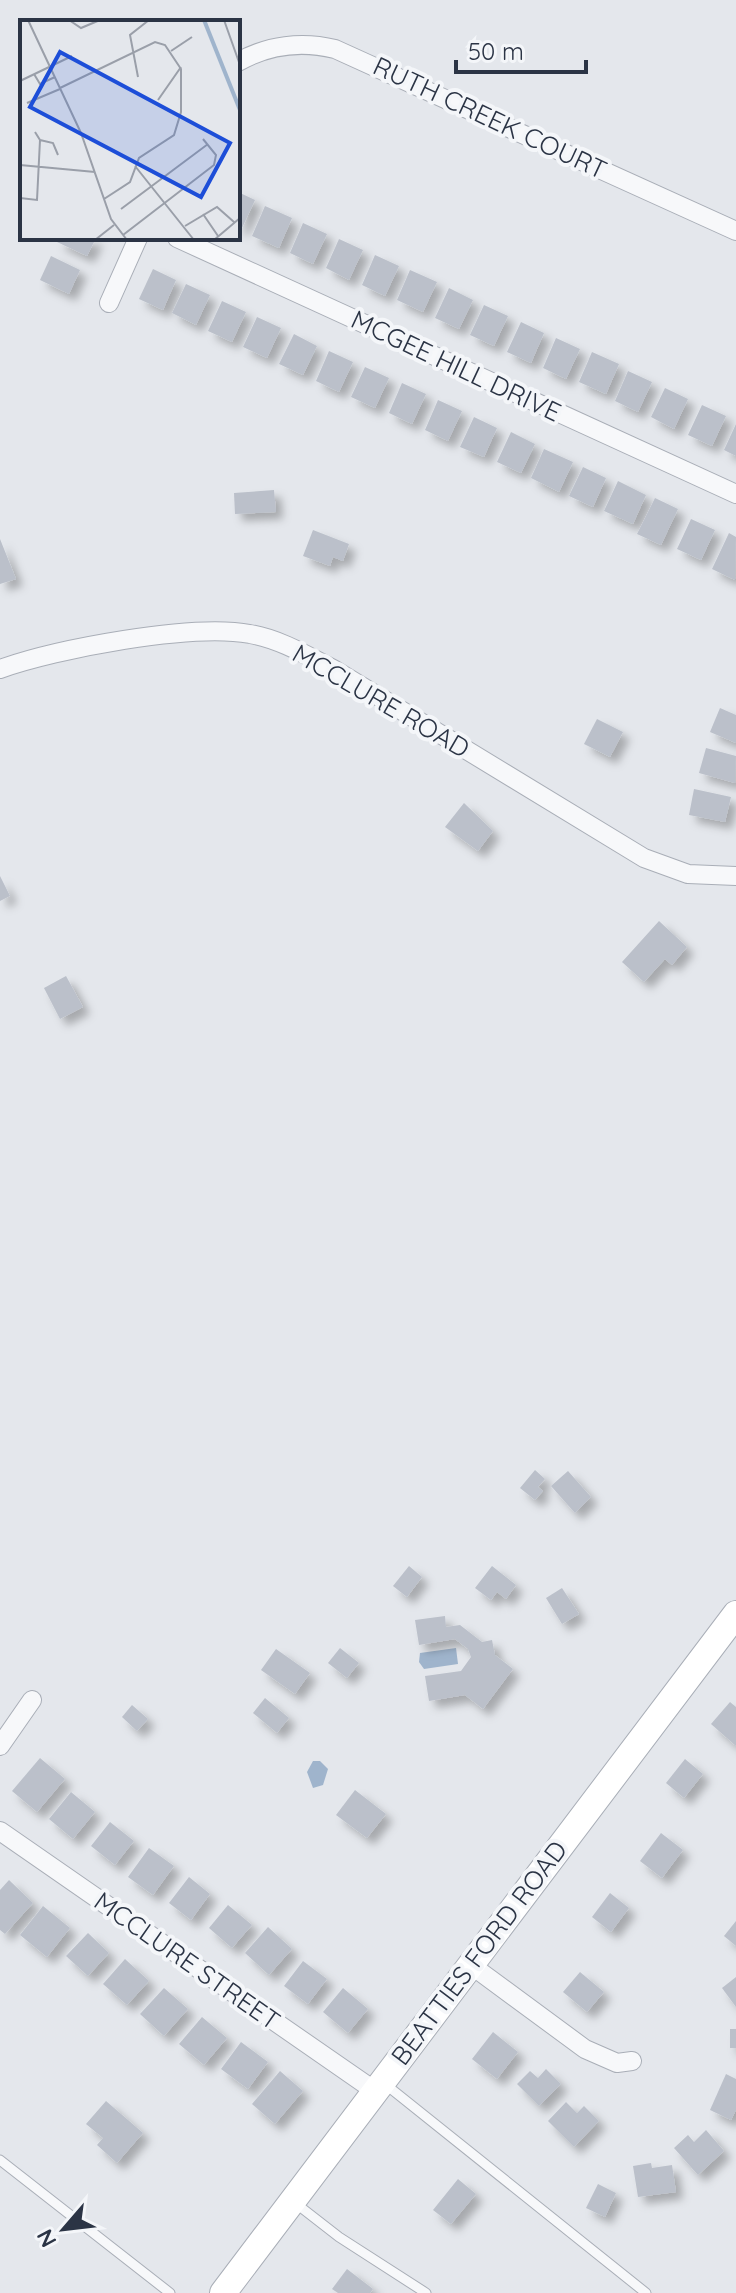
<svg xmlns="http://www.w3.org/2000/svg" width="736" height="2293" font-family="Quicksand,sans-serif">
<defs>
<filter id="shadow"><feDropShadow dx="7" dy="7" stdDeviation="4" flood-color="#0004"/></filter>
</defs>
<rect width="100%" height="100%" fill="#e4e7ec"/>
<g fill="#9fb4cc">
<path d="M456 1648 458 1664 424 1669 419 1662 420 1653Z"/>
<path d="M313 1761H320L328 1769 323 1785 313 1788 307 1772Z"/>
</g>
<g fill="#bbc0ca" filter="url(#shadow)">
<path d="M238 192 255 200 241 230 238 228Z"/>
<path d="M265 206 292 218 279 248 252 236Z"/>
<path d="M303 223 327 234 313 264 290 253Z"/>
<path d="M59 238H96L87 256 57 242Z"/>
<path d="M339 239 363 250 349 280 326 268Z"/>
<path d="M375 255 399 266 385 296 362 285Z"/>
<path d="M51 256 80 270 69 294 40 280Z"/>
<path d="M153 269 176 280 163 310 139 299Z"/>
<path d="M410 270 437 282 423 312 397 300Z"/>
<path d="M186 284 210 295 196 325 172 313Z"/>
<path d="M449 288 473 300 459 329 435 318Z"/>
<path d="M222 301 246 312 232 342 208 331Z"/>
<path d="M484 305 508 316 494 346 470 335Z"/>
<path d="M257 317 281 328 267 358 243 347Z"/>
<path d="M521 322 544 333 531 363 507 352Z"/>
<path d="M294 334 317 346 303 375 279 364Z"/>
<path d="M556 338 580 349 566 379 543 368Z"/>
<path d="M329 351 353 362 339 392 316 381Z"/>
<path d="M592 352 619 364 606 394 579 382Z"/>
<path d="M365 367 389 378 375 408 351 397Z"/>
<path d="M628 371 652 382 638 412 615 401Z"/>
<path d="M402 383 426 394 412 424 389 413Z"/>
<path d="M665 388 688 399 674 429 651 417Z"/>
<path d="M438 400 462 411 448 441 425 430Z"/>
<path d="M702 405 726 416 712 446 688 435Z"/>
<path d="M474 417 497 428 484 457 460 447Z"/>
<path d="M736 424V456L724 450Z"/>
<path d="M511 432 535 444 521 473 497 462Z"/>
<path d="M544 449 573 462 559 492 531 478Z"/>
<path d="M583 467 606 478 593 507 569 496Z"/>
<path d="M618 481 646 495 633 524 604 511Z"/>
<path d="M274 490 276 512 235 514 234 493Z"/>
<path d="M655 498 678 509 661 545 637 534Z"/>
<path d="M691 519 715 530 701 560 677 549Z"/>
<path d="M313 530 349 544 343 561 333 557 330 566 303 556Z"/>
<path d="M729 533 736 537 735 580 712 569Z"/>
<path d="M0 539 16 579 0 584Z"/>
<path d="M720 708 736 715V743L710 732Z"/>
<path d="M597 719 623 732 610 757 584 744Z"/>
<path d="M706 748 736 756 735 783 699 773Z"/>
<path d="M694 789 731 797 725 822 689 815Z"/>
<path d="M464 803 493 831 478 851 445 827Z"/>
<path d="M0 876 10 896 0 901Z"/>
<path d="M659 921 687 947 672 965 665 959 644 982 622 962Z"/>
<path d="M66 976 83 1007 60 1019 44 988Z"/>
<path d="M535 1470 545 1479 538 1487 543 1491 535 1500 520 1488Z"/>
<path d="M568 1471 591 1497 575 1513 551 1486Z"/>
<path d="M409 1566 422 1577 407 1597 393 1586Z"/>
<path d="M492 1566 516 1585 506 1599 497 1592 491 1600 475 1588Z"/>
<path d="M562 1588 579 1614 562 1624 546 1598Z"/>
<path d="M445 1616 446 1627 460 1625 482 1642 492 1640 495 1655 513 1669 483 1709 465 1695 429 1701 425 1676 461 1671 471 1657 468 1649 455 1639 419 1645 415 1620Z"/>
<path d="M340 1648 359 1663 347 1678 328 1663Z"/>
<path d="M276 1649 310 1673 295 1694 261 1670Z"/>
<path d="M265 1698 289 1718 277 1733 253 1713Z"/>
<path d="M730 1702 736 1707V1746L711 1724Z"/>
<path d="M132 1705 148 1719 137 1731 122 1717Z"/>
<path d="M40 1758 65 1779 37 1812 12 1791Z"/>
<path d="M685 1759 703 1774 684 1798 666 1783Z"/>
<path d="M355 1790 386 1814 367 1838 336 1815Z"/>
<path d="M71 1792 95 1812 73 1839 49 1819Z"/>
<path d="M110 1822 134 1841 115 1865 91 1846Z"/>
<path d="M661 1833 683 1850 662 1878 640 1861Z"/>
<path d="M149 1848 174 1866 153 1895 128 1877Z"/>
<path d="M189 1877 210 1894 191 1920 169 1903Z"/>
<path d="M9 1880 33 1903 5 1934 0 1930V1890Z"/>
<path d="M610 1893 629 1908 611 1932 592 1917Z"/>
<path d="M228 1905 252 1925 232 1948 209 1928Z"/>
<path d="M43 1906 70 1928 47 1957 20 1935Z"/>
<path d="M736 1921V1946L724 1936Z"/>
<path d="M268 1927 292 1949 269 1975 245 1953Z"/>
<path d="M88 1933 109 1953 88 1976 66 1956Z"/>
<path d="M125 1959 149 1981 127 2005 103 1984Z"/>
<path d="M303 1961 327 1979 308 2004 284 1986Z"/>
<path d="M580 1972 604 1992 587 2012 563 1992Z"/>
<path d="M736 1977V2007L722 1988Z"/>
<path d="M164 1988 188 2009 164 2036 140 2014Z"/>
<path d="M343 1988 368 2009 348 2033 323 2012Z"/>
<path d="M202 2017 227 2038 204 2065 179 2044Z"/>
<rect x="730" y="2029" width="6" height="19"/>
<path d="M493 2032 518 2052 497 2079 472 2059Z"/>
<path d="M241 2042 268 2062 248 2089 221 2069Z"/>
<path d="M546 2069 561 2084 539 2106 517 2084 530 2071 538 2078Z"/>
<path d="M280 2071 303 2091 275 2124 252 2104Z"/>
<path d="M726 2074 736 2079V2110L731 2120 710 2110Z"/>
<path d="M106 2101 143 2133 117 2163 97 2145 103 2138 86 2124Z"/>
<path d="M566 2102 577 2113 584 2106 599 2121 574 2147 548 2121Z"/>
<path d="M706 2130 724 2151 698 2175 674 2148 688 2135 694 2142Z"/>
<path d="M651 2163 652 2168 672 2165 676 2192 638 2197 633 2166Z"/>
<path d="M458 2179 476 2194 451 2224 433 2210Z"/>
<path d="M598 2184 616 2193 605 2217 586 2208Z"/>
<path d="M347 2269 373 2289 370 2293H338L332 2289Z"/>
</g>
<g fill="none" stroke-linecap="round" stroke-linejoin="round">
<defs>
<g id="service">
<path d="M385 2084 646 2293"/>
<path d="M0 2160 170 2293"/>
<path d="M294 2202 339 2237 426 2293"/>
</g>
<g id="minor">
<path d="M238 62C268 45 302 41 335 49L736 231"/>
<path d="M177 238 736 494"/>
<path d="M109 303 138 238"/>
<path d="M0 669C56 649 192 623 250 634 280 639 308 656 335 670L644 858 688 874 736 876"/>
<path d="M0 1746 32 1700"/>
<path d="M0 1831 375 2091"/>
<path d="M471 1965 585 2049 617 2063 632 2061"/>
</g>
<path id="secondary" d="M223 2293 736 1614"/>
</defs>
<use href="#service" stroke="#a9aeb7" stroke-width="11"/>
<use href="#minor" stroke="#a9aeb7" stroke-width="20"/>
<use href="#secondary" stroke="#a9aeb7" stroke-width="28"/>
<use href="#service" stroke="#f7f8fa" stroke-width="9"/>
<use href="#minor" stroke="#f7f8fa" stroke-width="18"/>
<use href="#secondary" stroke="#fff" stroke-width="26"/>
</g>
<g text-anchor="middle" stroke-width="8" stroke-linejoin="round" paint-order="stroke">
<g font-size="26" fill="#2b3445" stroke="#f4f6f9">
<text transform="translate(490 118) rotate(25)" y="9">RUTH CREEK COURT</text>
<text transform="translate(456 366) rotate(25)" y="9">MCGEE HILL DRIVE</text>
<text transform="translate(381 701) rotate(30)" y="9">MCCLURE ROAD</text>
<text transform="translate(479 1953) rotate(-53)" y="9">BEATTIES FORD ROAD</text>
<text transform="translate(187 1961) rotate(35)" y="9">MCCLURE STREET</text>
</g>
</g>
<g transform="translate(20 20)">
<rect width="220" height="220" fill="#e4e7ec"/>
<path fill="none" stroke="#9fb4cc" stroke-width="4" d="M184 0 220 90"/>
<path fill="none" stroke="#9a9fa9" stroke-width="2" d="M8 0 61 113 91 199 107 220M49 0 61 8 80 0M204 0 220 45M151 31 172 17M14 54 20 64 35 57M118 57 110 15 129 0M0 61 52 36M40 68 135 22 145 25 161 49V92L154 115 119 138 110 162 84 179M138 80 161 47M7 83 40 69M20 120 33 123 38 135M0 145 75 152M115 146 174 220M0 178 17 180 20 120 15 112M101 189 188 124M183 194 198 216M165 206 197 187 214 202M103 215 194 145 196 135 183 119M75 220 94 205M194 220 220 198"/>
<path fill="#1d4ed8" fill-opacity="0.15" stroke="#1d4ed8" stroke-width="4" d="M40 32 210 123 181 177 10 87Z"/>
<rect width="220" height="220" fill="none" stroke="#2b3445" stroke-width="4"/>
</g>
<g transform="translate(64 2229) rotate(242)" stroke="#f4f6f9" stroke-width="6" paint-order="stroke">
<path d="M0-6L14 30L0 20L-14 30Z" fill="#2b3445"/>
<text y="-12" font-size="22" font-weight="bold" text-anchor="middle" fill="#2b3445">N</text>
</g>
<path d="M456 60v12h130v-12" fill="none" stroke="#2b3445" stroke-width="4"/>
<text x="468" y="60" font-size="24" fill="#2b3445" stroke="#f4f6f9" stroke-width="6" paint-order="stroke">50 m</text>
</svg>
